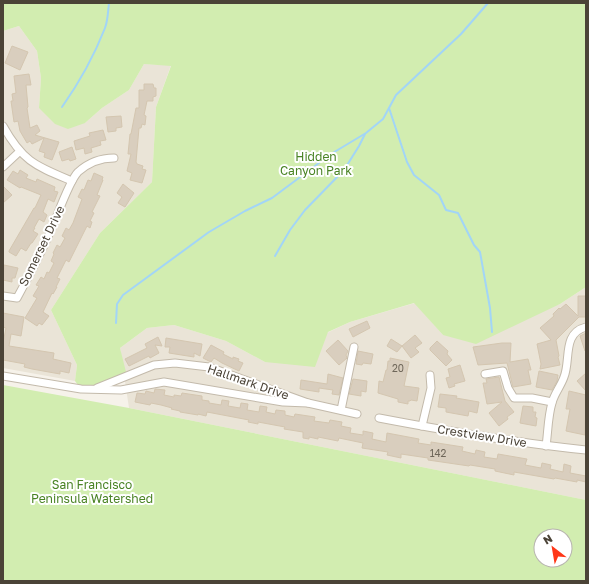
<svg xmlns="http://www.w3.org/2000/svg" width="589" height="584" font-family="'Golos Text',sans-serif">
<rect width="100%" height="100%" fill="#f6f2ea"/>
<g fill="#eae4d7">
<path d="M19 26 37 51 41 78 39 108 85 123 102 108 129 90 144 64 171 65 156 107 152 182 100 233 51 310 77 365 75 381 3 368V31Z"/>
<path d="M586 287V500L129 408 120 348 147 328 174 325 226 341 265 362 350 322 415 303 443 335 560 304Z"/>
</g>
<g fill="#d2edb0" fill-rule="evenodd">
<path d="M3 3H586V287L560 304 476 344 443 335 414 303 350 322 328 332 315 367 265 362 226 341 174 325 147 328 120 348 127 376 95 389H81L75 381 77 365 51 310 100 233 152 182 156 107 171 66 144 64 129 90 102 108 85 123 68 129 55 124 39 108 41 78 37 51 19 26 3 31Z"/>
<path d="M3 385 129 408 586 500V581H3ZM541 536H565V560H541Z"/>
</g>
<g fill="none" stroke-linecap="round" stroke-linejoin="round">
<g stroke="#a2d5f7" stroke-width="2">
<path d="M488 3 461 34 396 95 389 108 407 162 414 175 439 195 446 210 458 213 474 245 480 252 490 308 492 332"/>
<path d="M62 107C79 83 94 56 105 28 108 20 108 11 109 3"/>
<path d="M275 256 290 230 305 210 344 170 359 146 365 134"/>
<path d="M116 323 117 304 123 295 209 232 245 211 272 198 331 154 366 133 383 119 389 108"/>
</g>
</g>
<g fill="#d9cebe" stroke="#d4c6b0">
<path d="M12 46 28 52 20 70 5 63Z"/>
<path d="M29 74 31 85H26L28 107 27 108 30 128 37 125 40 131 35 135 59 142 52 160 44 157 45 153 39 151 44 138 32 144 30 141 27 143 20 131 18 121 14 122 11 101H13L12 94 16 93 14 76Z"/>
<path d="M144 84H153L154 88H156V96L153 97V101H147L144 115 146 116 145 125 142 124 141 128H139L136 162 137 164 143 166 142 169 146 170 142 183 130 180 132 173 127 171 131 154H128L130 134H131L136 108H139V90H144Z"/>
<path d="M121 116 122 127 116 128V131L108 132 106 117Z"/>
<path d="M103 130 106 140 100 141 101 145 91 148 92 152 85 154 84 148 76 150 74 141 90 136 89 133Z"/>
<path d="M72 147 76 159 70 161 69 159 62 161 59 152Z"/>
<path d="M20 170 28 175 26 178 36 182 37 179 55 187 54 191 58 192 54 202 48 199 43 212 47 215 44 222 39 219 34 228H35L33 231 38 234 32 243H31L26 251 21 248 16 256 9 252V251L34 208H35L41 195 21 187 20 188 7 180 13 171 18 174Z"/>
<path d="M94 173 103 177 102 180H103L97 195 100 196 92 212 94 213 90 221 92 222 90 228 87 226 69 262 66 260 57 278 60 279 56 287H57L53 294 52 293 43 312 49 316 42 325 39 323 37 326 25 318 37 298 33 296 39 286 36 285 41 277 44 279 47 272 49 273 54 263 51 261 54 254 53 253 57 245 60 247 65 238 62 236 66 228 69 230 73 223 82 199 78 197 82 189 84 190 88 180 91 181Z"/>
<path d="M123 184 134 193 125 207 118 203 122 197 117 193Z"/>
<path d="M3 186 12 195 3 203Z"/>
<path d="M4 265 18 268 15 278H12V282L3 280Z"/>
<path d="M578 296H586V317H579L556 340 559 356 558 357 560 365 540 369 541 364 537 344 551 340 540 328 554 316 553 314 559 308 560 309 566 304 578 316Z"/>
<path d="M3 313 24 317 21 336 11 334 9 346 54 353 53 359 71 363 69 373 60 371V374L32 369 24 367 25 364 3 360V343L6 328 3 327Z"/>
<path d="M367 321 370 328 353 337 349 329Z"/>
<path d="M586 333V351H585L580 336Z"/>
<path d="M415 335 422 343 415 348 419 352 411 358 402 346Z"/>
<path d="M158 337 162 346 155 345 159 353 150 358 149 356 129 366 125 359 147 348 145 344Z"/>
<path d="M166 338 202 344 200 356 194 353V357L169 353 170 347H165Z"/>
<path d="M391 339 402 346 397 352 387 346Z"/>
<path d="M338 340 348 351 346 355 347 358 339 365 326 351Z"/>
<path d="M437 341 448 351 447 354 452 360 446 366 430 350V348Z"/>
<path d="M502 343H511L510 362 528 359 531 370H528L531 384 513 387 507 363 478 365 473 347Z"/>
<path d="M211 345 224 352 223 354 233 359V357L239 359 238 361 243 363 239 371 222 363 214 358 211 362 203 358Z"/>
<path d="M358 351 373 354 371 364 363 363 362 365 356 364Z"/>
<path d="M390 358 409 362 404 386 419 388 417 401 411 400 410 401H408V404L398 402V399L378 393 379 381 383 382 386 370H387L388 361H390Z"/>
<path d="M460 365 465 381 454 384 455 386 449 388 446 378 450 377 448 369Z"/>
<path d="M539 371 558 375 557 381 552 390 536 387Z"/>
<path d="M586 373V391L577 381Z"/>
<path d="M328 374 343 378 339 395 332 394 333 390 319 388V392L300 389 301 380 327 384Z"/>
<path d="M499 377 505 401 514 412 507 417 508 419 499 426 489 413 502 402 487 404 483 383H487L486 379Z"/>
<path d="M353 379 367 381 366 392 361 391V396L349 394Z"/>
<path d="M155 389 165 390 164 395 174 397V395L181 396 182 393 202 396V400L209 401V403L221 405 222 400 229 401 228 406 240 408 241 403 248 404 247 410 259 412 260 406 267 407 266 412 275 414 276 410 285 411V415L294 417 295 414 315 417 314 421 329 423 330 420 342 422 341 426 351 428 350 433 363 435V431L373 433 372 439 386 442 387 433 419 439 418 443 431 445V442L463 447 462 451 475 454 476 450 485 452 484 457 497 459 498 454 527 459 525 465 541 468 542 463 551 465 550 469 563 472 564 464 571 466 570 473 586 476V482L577 480V482L555 478 554 479 514 472V475L495 471V469L470 465 469 466 428 460V458L401 454V458L387 455 388 452 362 448 363 443 339 438 338 441 318 437V439L309 437V439L303 438V432L284 429 285 427 258 422V424L248 422 249 420 207 412 206 416 198 414V415L180 412V411L171 409 172 408 161 405 151 403 150 405 135 402 137 393 145 394 146 391 154 393Z"/>
<path d="M569 391 586 395 585 435 566 431 570 409H566Z"/>
<path d="M440 394 457 396 456 398 479 402 477 413 469 411 468 416 446 412V408L438 407Z"/>
<path d="M523 406 533 407V412H536L535 417 537 418 536 426 520 423Z"/>
</g>
<g fill="none" stroke-linecap="round" stroke-linejoin="round">
<defs>
<g id="street">
<path d="M3 126C23 162 36 166 72 181"/>
<path d="M3 167 19 152"/>
<path d="M3 296 17 298C29 276 41 253 51 230 57 217 69 181 78 172 88 163 101 158 114 158"/>
<path d="M485 374 503 371 508 388 514 398H532L552 402"/>
<path d="M3 376 81 389 121 390 164 382 283 402 308 403"/>
<path d="M97 388 154 365 175 363 209 367 308 403 357 414"/>
<path d="M341 410 354 347"/>
<path d="M379 418C447 431 516 443 586 450"/>
<path d="M422 426 431 388 430 375"/>
<path d="M546 446C548 432 548 416 552 403 554 394 561 386 564 377 571 360 562 333 586 327"/>
</g>
</defs>
<use href="#street" stroke="#c3baab" stroke-width="9"/>
<use href="#street" stroke="#fff" stroke-width="7"/>
</g>
<g text-anchor="middle" stroke-width="4" stroke-linejoin="round" paint-order="stroke">
<g font-size="10" fill="#6e6659">
<text x="398" y="372">20</text>
<text x="438" y="457">142</text>
</g>
<g font-size="12" fill="#498324" stroke="#fff">
<text x="316" y="161">Hidden<tspan x="316" dy="14">Canyon Park</tspan></text>
<text x="92" y="489">San Francisco<tspan x="92" dy="14">Peninsula Watershed</tspan></text>
</g>
<g font-size="12" fill="#4b4337" stroke="#fff">
<text transform="translate(42 246) rotate(-64)" y="4">Somerset Drive</text>
<text transform="translate(248 382) rotate(19)" y="4">Hallmark Drive</text>
<text transform="translate(482 436) rotate(9)" y="4">Crestview Drive</text>
</g>
</g>
<rect width="589" height="584" fill="none" stroke="#4b4337" stroke-width="8"/>
<g transform="translate(553 548) rotate(329)"><circle r="19" fill="#ffffff" stroke="#b7b4af"/>
<path d="M0-3L7 15L0 10L-7 15Z" fill="#ff3718"/>
<text y="-6" font-size="11" font-weight="bold" text-anchor="middle" fill="#4b4337">N</text>
</g>
</svg>
